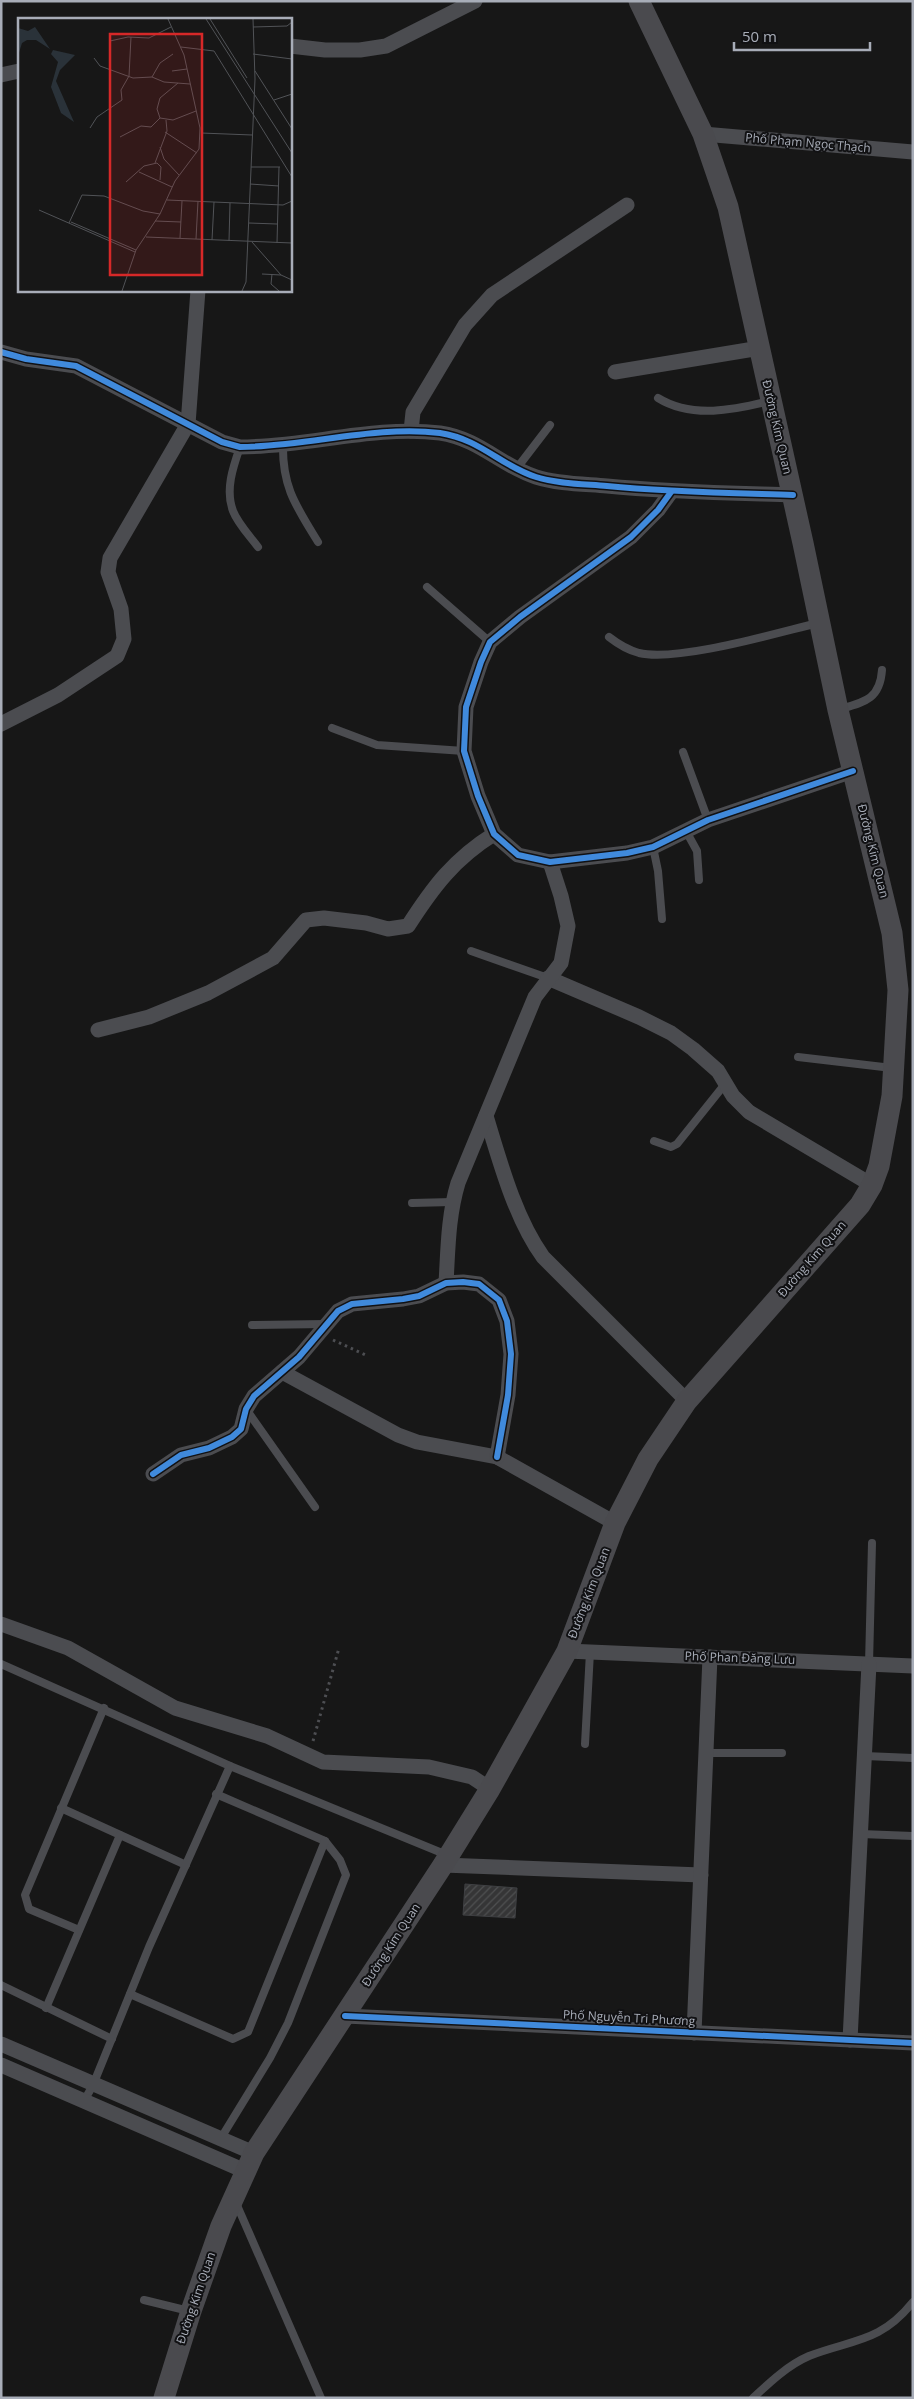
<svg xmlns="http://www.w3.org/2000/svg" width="914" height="2399" font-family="'Open Sans',sans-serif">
<defs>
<pattern id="building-hatch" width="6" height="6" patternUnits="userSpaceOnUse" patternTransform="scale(1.25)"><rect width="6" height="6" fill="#353536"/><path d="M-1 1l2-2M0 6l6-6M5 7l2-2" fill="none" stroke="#4f5051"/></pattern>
</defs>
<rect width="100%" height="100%" fill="#171717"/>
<path fill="url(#building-hatch)" stroke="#3f4043" d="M465 1884 517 1888 515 1918 463 1915Z"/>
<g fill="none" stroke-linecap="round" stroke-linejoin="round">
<g stroke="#4d4e52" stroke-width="3" stroke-dasharray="2.5 4" stroke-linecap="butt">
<path d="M333 1340 368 1356"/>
<path d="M313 1741 339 1648"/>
</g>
<g stroke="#4b4c50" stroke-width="8">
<path d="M658 398C692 419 734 410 770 401"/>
<path d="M283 444C282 487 296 506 318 542"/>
<path d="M240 447C233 467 225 490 233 511 238 524 250 536 258 547"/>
<path d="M517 468 550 425"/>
<path d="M427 587 490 642"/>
<path d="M609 637C618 644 628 650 639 653 678 662 776 633 818 623"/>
<path d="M840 709C865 702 880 699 882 670"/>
<path d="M332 728 377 745 464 751"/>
<path d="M683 752 708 820"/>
<path d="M686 831 697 851 699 880"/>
<path d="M653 847 658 871 662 919"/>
<path d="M471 951 548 978"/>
<path d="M798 1057 892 1068"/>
<path d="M654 1141 671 1147 677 1144 725 1084"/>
<path d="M412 1203 452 1202"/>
<path d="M252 1325 326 1324"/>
<path d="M246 1409 315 1507"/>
<path d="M1 1664 230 1766 447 1855"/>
<path d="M869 1664 872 1543"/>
<path d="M585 1744 590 1652"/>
<path d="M706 1753H782"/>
<path d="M865 1756 913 1758"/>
<path d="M216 1794 325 1841 340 1860 346 1875 288 2023 270 2058 221 2138"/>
<path d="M61 1808 186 1865"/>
<path d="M861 1834 913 1836"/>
<path d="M79 1930 29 1909 25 1895 104 1708"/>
<path d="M1 1985 112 2039"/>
<path d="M130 1994 233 2039 248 2032 325 1841"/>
<path d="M46 2008 120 1835"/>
<path d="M84 2101 93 2085 149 1947 230 1766"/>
<path d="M236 2203 321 2398"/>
<path d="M144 2300 189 2311"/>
<path d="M753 2398C770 2382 788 2365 809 2356 853 2339 880 2343 913 2302"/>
</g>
<g stroke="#4b4c50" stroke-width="15">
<path d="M290 46 325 50H360L386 46 475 1"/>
<path d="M1 75 19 71"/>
<path d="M703 134 913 152"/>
<path d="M1 352 26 359 76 366 222 442 240 447C307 447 374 425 440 433 480 439 501 466 536 477 558 484 584 484 607 486 669 492 731 493 793 495"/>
<path d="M615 372 760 348"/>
<path d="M411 431 413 412 465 325 492 295 627 205"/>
<path d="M671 492 658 510 631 537 520 617 490 642 481 662 466 707 464 751 478 796 494 834 518 855 550 862 627 853 653 847 708 820 853 771"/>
<path d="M1 724 58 695 117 656 124 639 121 609 108 572 110 558 188 424 198 290"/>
<path d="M548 978 639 1017 671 1033 693 1049 718 1071 733 1096 749 1112 872 1185"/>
<path d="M98 1030 149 1017 208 993 273 958 306 920 324 918 366 923 388 929 408 926C433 887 454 859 494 834"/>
<path d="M486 1116C500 1162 515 1218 543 1257L687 1401"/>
<path d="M446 1283C448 1250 448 1216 458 1183L535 997 561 963 568 926 561 896 550 862"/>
<path d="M282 1372 398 1435 417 1442 497 1457 615 1523"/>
<path d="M153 1474 181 1455 209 1448 232 1437 241 1429 246 1409 254 1396 299 1357 338 1311 352 1304 403 1299 419 1296 446 1283 463 1282 479 1284 499 1300 507 1321 511 1354 508 1395 497 1457"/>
<path d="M1 1624 68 1648 175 1708 267 1736 323 1762 429 1767 472 1777 490 1789"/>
<path d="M567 1651 913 1666"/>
<path d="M443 1865 701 1875"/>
<path d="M345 2016 913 2043"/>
<path d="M694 2033 710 1657"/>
<path d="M850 2040 869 1664"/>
<path d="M1 2044 254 2153"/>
<path d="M1 2065 245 2171"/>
</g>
<path stroke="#4a4a4e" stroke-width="21" d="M164 2398 191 2311 221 2226 254 2153 443 1865 490 1789 567 1651 615 1523 648 1459 687 1401 860 1205 872 1185 879 1166 892 1096 898 990 892 933 838 710 803 543 728 207 703 134 639 1"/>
<defs>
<g id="cycleway">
<path d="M1 352 26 359 76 366 222 442 240 447C307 447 374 425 440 433 480 439 501 466 536 477 558 484 584 484 607 486 669 492 731 493 793 495"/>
<path d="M671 492 658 510 631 537 520 617 490 642 481 662 466 707 464 751 478 796 494 834 518 855 550 862 627 853 653 847 708 820 853 771"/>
<path d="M153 1474 181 1455 209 1448 232 1437 241 1429 246 1409 254 1396 299 1357 338 1311 352 1304 403 1299 419 1296 446 1283 463 1282 479 1284 499 1300 507 1321 511 1354 508 1395 497 1457"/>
<path d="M345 2016 913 2043"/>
</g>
</defs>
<use href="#cycleway" stroke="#111113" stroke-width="9"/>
<use href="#cycleway" stroke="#408adc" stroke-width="6"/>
</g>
<g text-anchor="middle" stroke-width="4" stroke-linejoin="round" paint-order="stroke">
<g font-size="12" fill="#a8adb8" stroke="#111113">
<text transform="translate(808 143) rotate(5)" y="4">Phố Phạm Ngọc Thạch</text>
<text transform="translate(777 427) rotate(77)" y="4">Đường Kim Quan</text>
<text transform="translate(873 851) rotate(76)" y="4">Đường Kim Quan</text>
<text transform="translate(812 1259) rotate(-49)" y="4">Đường Kim Quan</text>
<text transform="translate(589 1593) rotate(-69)" y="4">Đường Kim Quan</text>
<text transform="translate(740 1658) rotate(2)" y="4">Phố Phan Đăng Lưu</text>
<text transform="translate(391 1945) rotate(-57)" y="4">Đường Kim Quan</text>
<text transform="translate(629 2018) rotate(3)" y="4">Phố Nguyễn Tri Phương</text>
<text transform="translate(196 2298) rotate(-71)" y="4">Đường Kim Quan</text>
</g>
</g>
<g transform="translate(18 18)">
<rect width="274" height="274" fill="#171717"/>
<path d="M17 9 32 31 18 22H9L4 25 0 38V10L10 13ZM35 32 57 37 42 52 38 63 56 104 43 95 33 69 40 44 33 36Z" fill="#2a3239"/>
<path fill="none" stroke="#515357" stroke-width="1" d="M188 1 274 135M192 1 229 60M235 9 269 8 274 4M92 23 110 19 131 20 153 9M163 29 196 33 274 159M235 36 274 41M76 40 82 48 115 60 134 59 146 64 172 66M154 53 169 51M237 53 274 111M134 59 142 45 155 36M160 65 142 80 139 91 142 100 155 102 178 93M256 82 274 76M72 110 79 99 104 82 103 72 111 58 113 19M147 114 179 135M183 115 234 117M102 119 123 108 133 109 142 100M142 129 146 141 161 157M137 145 149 113 148 102M233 149H262M121 154 154 169M108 164 126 148 139 145 143 149 142 162M232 166 261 168M149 182 265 187 274 183M21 192 117 234M137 203 163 204M53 204 118 232M51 205 64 177 86 178 125 193 142 196M231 205 259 206M128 219 274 225M162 220 164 183M178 221 180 183M194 222 196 184M211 223 212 185M234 224 263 257 274 262M259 225 261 149M244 256 263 257M254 256 253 266 261 273M104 273 118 232 142 196 157 163 181 131 182 110 166 37 150 1M224 273 228 264 237 61 235 1"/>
<path fill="#d62828" fill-opacity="0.15" stroke="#d62828" stroke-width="2.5" d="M92 16H184V257H92Z"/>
<rect width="274" height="274" fill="none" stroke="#a8adb8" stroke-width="2.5"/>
</g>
<rect width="914" height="2399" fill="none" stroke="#a8adb8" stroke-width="5"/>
<path d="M734 42v8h136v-8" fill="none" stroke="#a8adb8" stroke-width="2.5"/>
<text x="742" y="42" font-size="15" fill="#a8adb8" stroke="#111113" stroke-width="4" paint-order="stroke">50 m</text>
</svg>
